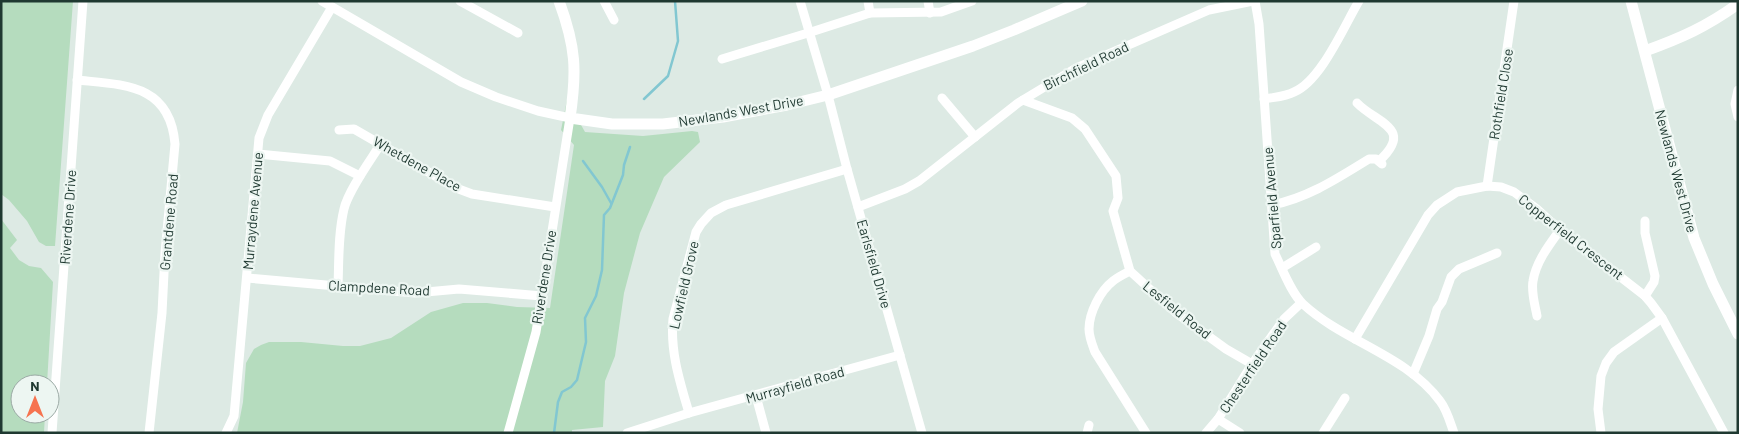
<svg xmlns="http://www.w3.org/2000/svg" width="1739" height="434" font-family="Barlow,sans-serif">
<rect width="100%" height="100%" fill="#ddeae4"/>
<g fill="#b5dcbe">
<path d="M1 1H73L55 246H46L39 242 27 221 9 200 1 194Z"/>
<path d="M567 100 585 132 643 136 692 131 698 132 700 142 664 177 640 233 624 293 615 356 605 381 603 427 572 430V433H237L243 402 246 363 254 349 261 345 269 342H301L343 346H360L391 338 431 312 463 303H487L517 307 550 308 574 145 561 130Z"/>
<path d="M1 219 17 240 10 248 19 260 29 266 41 268 53 282 47 384H20V414H45L44 433H1Z"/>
</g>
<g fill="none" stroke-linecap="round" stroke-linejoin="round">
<g stroke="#82c7d1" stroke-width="2.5">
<path d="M644 99 668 76 678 41 675 1"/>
<path d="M583 161 602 187 611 203"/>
<path d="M554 433 558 402 562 392 571 387 577 380 586 342 585 318 596 296 602 270 604 215 610 208 623 175 624 165 630 147"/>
</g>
<g stroke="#fff" stroke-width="9">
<path d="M322 1 461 82 496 97 538 111 570 118 536 332 508 433"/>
<path d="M460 1 518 33"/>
<path d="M604 1 614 20"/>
<path d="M800 1 828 95 847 169 922 433"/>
<path d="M868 1 870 13"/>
<path d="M928 1 930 13"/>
<path d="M1255 1 1259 24 1275 254C1282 268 1291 293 1303 304 1344 342 1406 355 1440 401 1447 410 1450 422 1454 433"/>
<path d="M722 59 808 33 870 13 941 12 972 1"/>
<path d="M77 80C125 85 170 84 175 144L165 253 162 313 149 433"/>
<path d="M1738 90 1735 104 1738 117"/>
<path d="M942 98 975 137"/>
<path d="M1264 99C1274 97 1285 97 1294 92 1321 81 1344 26 1359 1"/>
<path d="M1023 100 1072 118 1085 129 1116 176 1118 198 1113 211 1130 271 1175 312 1226 349 1252 364"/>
<path d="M1357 103C1376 123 1415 128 1379 161"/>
<path d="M339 130 354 129 456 188 472 194 555 207"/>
<path d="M258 154 330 161 360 176"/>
<path d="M1487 186 1514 1"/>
<path d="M1272 205C1308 198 1338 178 1369 159H1376L1382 164"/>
<path d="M858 207 905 189 919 181 1018 103 1076 68 1209 10 1253 1"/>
<path d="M1282 268 1316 247"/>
<path d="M1130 271C1124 274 1118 277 1113 281 1100 291 1089 313 1089 329 1089 337 1092 344 1095 352L1146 433"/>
<path d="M247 278 415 293 459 289 542 296"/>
<path d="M338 286C339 261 338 234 344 209 348 191 370 161 380 145"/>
<path d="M1645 296 1654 282 1655 276 1645 233V221"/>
<path d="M1537 316C1535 305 1531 292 1533 281 1536 262 1549 245 1560 230"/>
<path d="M1355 339 1428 215 1437 205 1457 192 1487 186 1501 187 1514 192 1537 209 1560 230 1645 296 1651 303 1662 318 1724 433"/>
<path d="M1413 374 1429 336 1437 309 1442 302 1451 277 1459 269 1497 253"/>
<path d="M756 396 766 433"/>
<path d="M689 413C680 382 670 352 673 319L696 232 701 224 711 213 726 205 847 169"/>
<path d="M1218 419 1240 433"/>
<path d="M52 433 83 1"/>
<path d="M226 433 234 416 259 138 268 115 332 7"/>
<path d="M627 433 689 413 900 355"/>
<path d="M1087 433 1089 425"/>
<path d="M1206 433 1218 419 1252 364 1284 319 1301 303"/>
<path d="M1323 433 1345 398"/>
<path d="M1601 433 1598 409 1601 376 1606 363 1614 352 1662 318"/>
</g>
<g stroke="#fff" stroke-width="11">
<path d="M559 1C576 47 577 71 570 118L612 124H663L723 117 787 105 828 95 973 46 1014 30 1082 1"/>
<path d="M1631 1 1694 238 1713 284 1738 334"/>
<path d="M1645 51C1681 38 1706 27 1738 4"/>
</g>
</g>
<g text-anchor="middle" stroke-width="4.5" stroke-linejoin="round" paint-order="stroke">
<g font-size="14" fill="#1f3931" stroke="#edf6f2">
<text transform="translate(1086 66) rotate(-26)" y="5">Birchfield Road</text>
<text transform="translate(1501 94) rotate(-81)" y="5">Rothfield Close</text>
<text transform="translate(741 111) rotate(-10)" y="5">Newlands West Drive</text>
<text transform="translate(417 164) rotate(29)" y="5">Whetdene Place</text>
<text transform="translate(1676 171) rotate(75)" y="5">Newlands West Drive</text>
<text transform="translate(1272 198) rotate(-95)" y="5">Sparfield Avenue</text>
<text transform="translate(253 211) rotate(-85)" y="5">Murraydene Avenue</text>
<text transform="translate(68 217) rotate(-86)" y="5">Riverdene Drive</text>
<text transform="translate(169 222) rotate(-85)" y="5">Grantdene Road</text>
<text transform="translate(1571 237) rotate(38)" y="5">Copperfield Crescent</text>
<text transform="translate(874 264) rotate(74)" y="5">Earlsfield Drive</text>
<text transform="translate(544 277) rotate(-81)" y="5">Riverdene Drive</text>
<text transform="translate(684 285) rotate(-77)" y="5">Lowfield Grove</text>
<text transform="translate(379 288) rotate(3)" y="5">Clampdene Road</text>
<text transform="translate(1177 310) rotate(39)" y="5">Lesfield Road</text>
<text transform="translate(1253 367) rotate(-56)" y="5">Chesterfield Road</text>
<text transform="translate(795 385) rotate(-16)" y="5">Murrayfield Road</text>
</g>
</g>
<rect width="1739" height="434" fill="none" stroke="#1f3931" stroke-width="5"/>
<g transform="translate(35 399)"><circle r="24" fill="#edf6f2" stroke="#9baaa5"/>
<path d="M0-4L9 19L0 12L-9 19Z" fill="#f6734f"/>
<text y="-8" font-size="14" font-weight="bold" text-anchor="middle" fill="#1f3931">N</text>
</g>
</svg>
